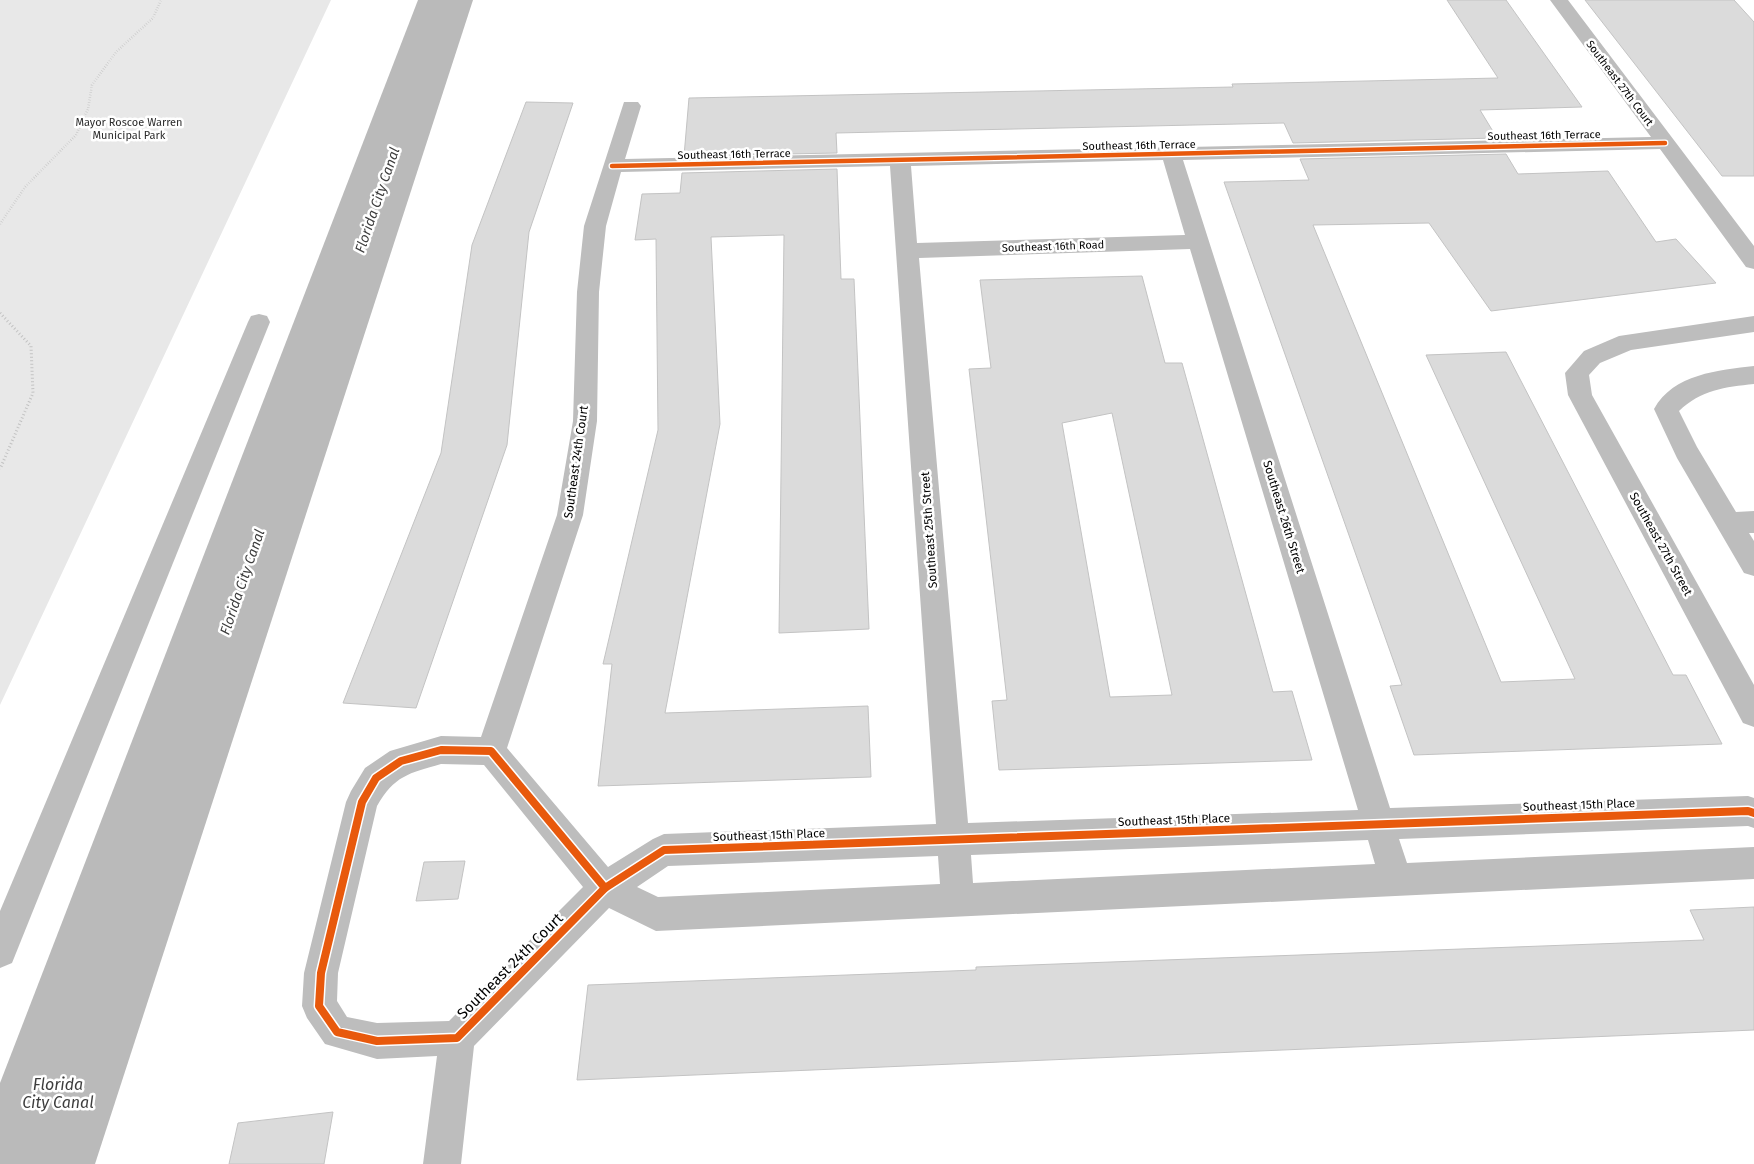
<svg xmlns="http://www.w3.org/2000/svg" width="1754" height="1164" font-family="'Fira Sans',sans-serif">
<rect width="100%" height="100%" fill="#fff"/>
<path fill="#e8e8e8" d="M0 0H331L0 705Z"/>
<path fill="#bababa" d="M418 0H473L95 1164H0V1083Z"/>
<g fill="#dbdbdb" stroke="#c3c3c3" fill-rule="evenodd">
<path d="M1447 0H1506L1582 107 1480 110 1497 138 1293 143 1284 123 836 133 837 153 684 156 689 98 1233 87 1232 84 1498 78Z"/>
<path d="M1585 0H1734L1754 22V176H1722Z"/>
<path d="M526 102 573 103 529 232 507 445 416 708 343 703 441 453 472 245Z"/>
<path d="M1506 154 1518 174 1608 171 1656 242 1676 239 1716 283 1491 311 1429 223 1313 225 1501 682 1575 679 1426 355 1506 352 1673 675H1686L1722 744 1414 755 1390 686 1402 685 1224 182 1309 180 1300 159Z"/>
<path d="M837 169 841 279H854L869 629 779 633 784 235 711 237 720 424 665 713 868 706 871 777 598 786 612 664H603L658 430 656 239 635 240 642 194 680 193 682 173Z"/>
<path d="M1142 276 1165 363H1182L1273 692 1292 691 1312 760 999 770 992 701 1007 700 969 369 991 368 980 280ZM1112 413 1172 695 1110 697 1062 423Z"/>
<path d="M465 861 458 899 416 901 424 862Z"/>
<path d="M1754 907V1030L577 1080 588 985 976 970V967L1704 940 1690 910Z"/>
<path d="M333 1112 324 1164H229L238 1123Z"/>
</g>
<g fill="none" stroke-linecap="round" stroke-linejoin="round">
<path stroke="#c2c2c2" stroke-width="2.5" stroke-dasharray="0.5 2" stroke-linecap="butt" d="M0 224 25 187 76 135 88 109 92 85 116 52 153 18 161 0"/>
<path stroke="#c2c2c2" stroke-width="3" stroke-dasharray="1 2.5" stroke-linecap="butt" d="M0 313 31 346 33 393 0 469"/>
<g fill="#bdbdbd" fill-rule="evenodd">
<path d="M1550 0H1568L1754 246V269L1746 267 1660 149 1183 160 1390 808 1748 796 1754 798V828L1748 826 1399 839 1407 863 1754 847V879L656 931 609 908 474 1046 461 1164H423L437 1056 377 1059 325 1044 307 1018 302 1006 304 973 346 802 351 791 365 768 390 751 441 736 481 737 557 515 573 421 577 292 584 226 624 102H638L641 106 625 159 1651 137ZM1163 160 1185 235 917 243 911 166ZM890 166 936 824 664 834 653 839 608 867 507 748 583 515 597 421 599 292 606 226 621 172ZM1190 249 1358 810 968 823 919 258ZM441 764 484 765 583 887 449 1021 377 1023 347 1017 337 1001 338 973 377 806C394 776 409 773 441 764ZM1368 840 1375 864 973 883 971 855ZM938 856 940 884 658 897 637 887 668 866Z"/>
<path d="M259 314 267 316 270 322 12 963 0 968V911L248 322 251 316Z"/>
<path d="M1754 316V332L1631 350 1600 363 1589 375 1592 395 1754 685V727L1743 723 1568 395 1565 373 1584 351 1619 336Z"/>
<path d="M1754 366V384C1725 387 1701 390 1679 411L1697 447 1736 512 1754 511V533H1749L1754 541V576L1744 573 1677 458 1654 409C1673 374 1719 370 1754 366Z"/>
</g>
<defs>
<path id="cycleway-far1" d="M612 166 1665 143"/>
<g id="cycleway">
<path d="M441 750 491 751 605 888 457 1038 377 1041 337 1032 319 1006 321 973 362 802 376 778 401 761Z"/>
<path d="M605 888 664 850 1748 811 1754 813"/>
</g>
</defs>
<use href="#cycleway-far1" stroke="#fff" stroke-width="7"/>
<use href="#cycleway" stroke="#fff" stroke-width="11"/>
<use href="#cycleway-far1" stroke="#e8590c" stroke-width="4.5"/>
<use href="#cycleway" stroke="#e8590c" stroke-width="8"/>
</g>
<g text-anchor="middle" stroke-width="5" stroke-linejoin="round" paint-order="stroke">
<g font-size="11" fill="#000" stroke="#fff">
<text transform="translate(1620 83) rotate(53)" y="4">Southeast 27th Court</text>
<text transform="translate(1544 135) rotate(-1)" y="4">Southeast 16th Terrace</text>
<text transform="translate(1139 145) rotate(-1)" y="4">Southeast 16th Terrace</text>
<text transform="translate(734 154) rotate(-1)" y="4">Southeast 16th Terrace</text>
<text transform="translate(1053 246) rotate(-2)" y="4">Southeast 16th Road</text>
</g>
<g font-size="11" fill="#2c2c2c" stroke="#fff">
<text x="129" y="126">Mayor Roscoe Warren<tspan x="129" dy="13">Municipal Park</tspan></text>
</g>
<g font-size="12" fill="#000" stroke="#fff">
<text transform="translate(576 462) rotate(-82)" y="4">Southeast 24th Court</text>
<text transform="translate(1284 517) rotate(73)" y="4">Southeast 26th Street</text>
<text transform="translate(929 530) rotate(-94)" y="4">Southeast 25th Street</text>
<text transform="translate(1661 544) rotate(61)" y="4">Southeast 27th Street</text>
<text transform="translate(1579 805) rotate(-2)" y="4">Southeast 15th Place</text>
<text transform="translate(1174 820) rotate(-2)" y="4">Southeast 15th Place</text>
<text transform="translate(769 835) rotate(-2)" y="4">Southeast 15th Place</text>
</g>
<g font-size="14" font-style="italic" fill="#3d3d3d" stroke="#fff">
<text transform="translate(377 200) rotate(-71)" y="5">Florida City Canal</text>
<text transform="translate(242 582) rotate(-71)" y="5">Florida City Canal</text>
</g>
<g font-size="15" fill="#000" stroke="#fff">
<text transform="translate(510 966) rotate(-45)" y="5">Southeast 24th Court</text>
</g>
<g font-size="16" font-style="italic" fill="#3d3d3d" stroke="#fff">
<text x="58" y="1090">Florida<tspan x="58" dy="18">City Canal</tspan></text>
</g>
</g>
</svg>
